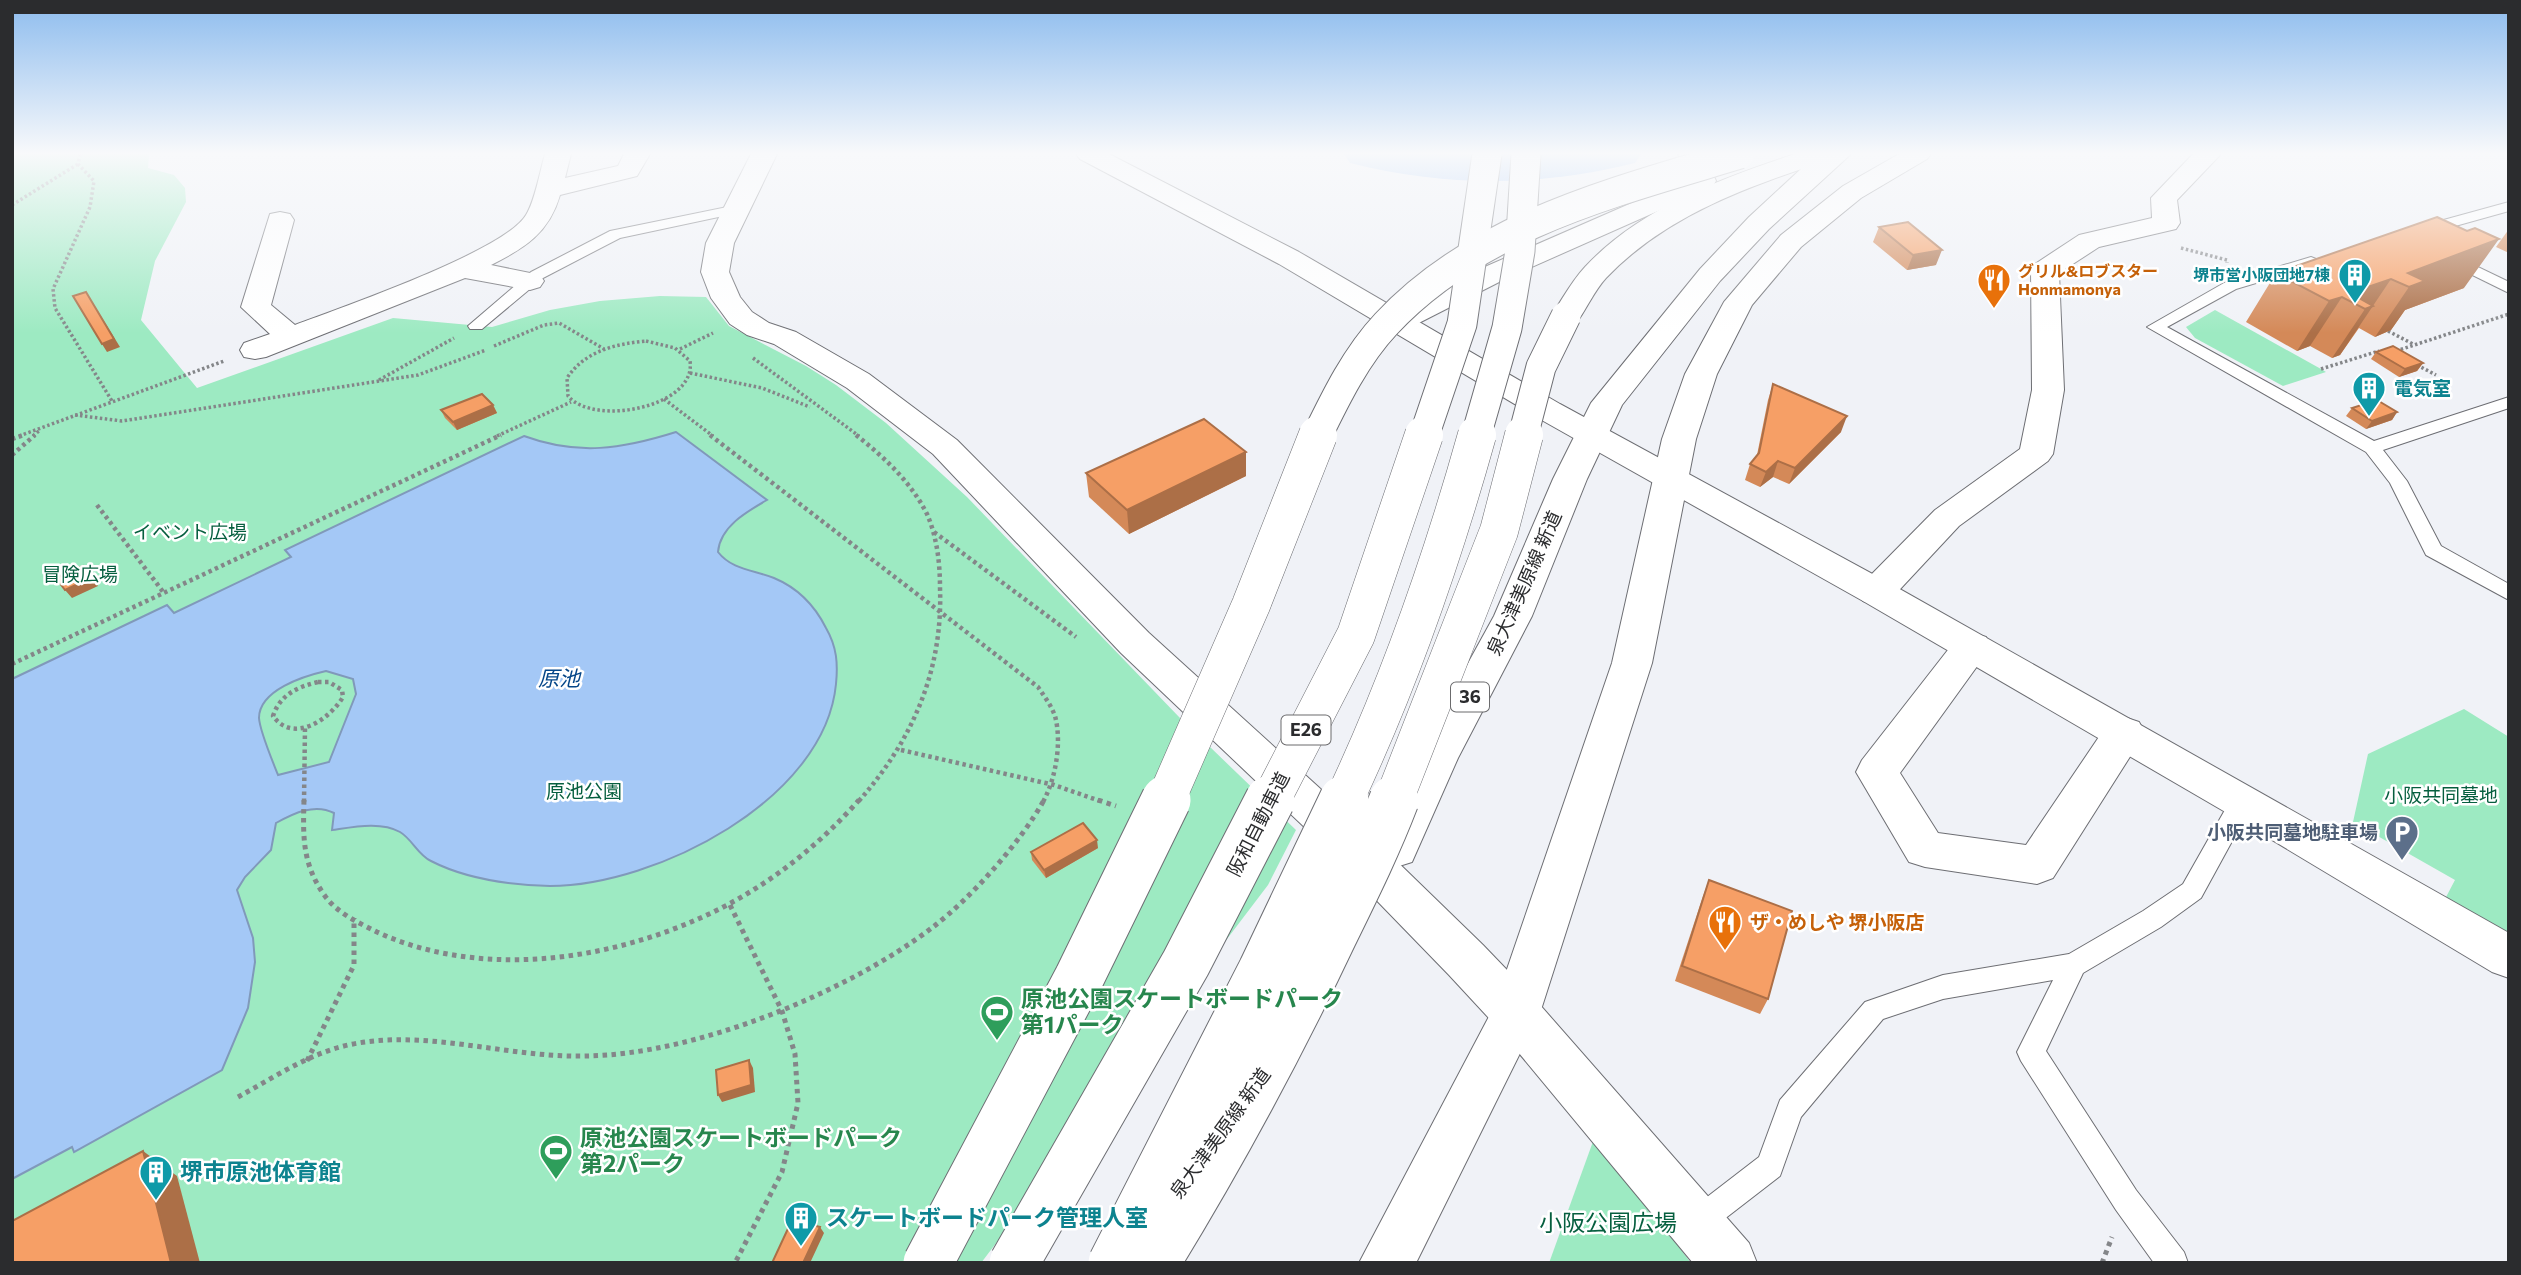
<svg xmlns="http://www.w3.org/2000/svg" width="2521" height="1275" font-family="Commissioner,'Noto Sans JP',sans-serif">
<rect width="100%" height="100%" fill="#f0f2f7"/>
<g fill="#9deac2">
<path d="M12 154H149L148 168 174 175 185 188 186 202 155 261 141 320 197 388 393 318 492 327 550 310 600 301 660 296 706 297 729 326 806 366 836 385 886 423 967 497 1180 718 1296 830 1268 885 981 1263H12Z"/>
<path d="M2215 310 2321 369 2326 372 2283 386 2195 338 2186 327Z"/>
<path d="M2464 709 2509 737V935L2445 899 2455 880 2353 822 2368 754Z"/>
<path d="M1595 1136 1691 1263H1549Z"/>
</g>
<path fill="#a4c8f6" stroke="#8099ba" stroke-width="2" fill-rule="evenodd" d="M676 432 767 500C746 512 720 527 718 552 732 570 754 570 774 578 798 588 815 606 826 628 837 647 838 664 836 684 825 800 655 886 550 886 512 885 466 879 431 861 418 855 412 839 400 832 381 821 353 827 332 830L334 813C315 803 294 813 276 823L271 850 245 877 237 890 253 938 255 962 248 1008 222 1070 74 1152 72 1147 12 1179V679L167 605 174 613 291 557 285 550 524 436C578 456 622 449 676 432ZM326 671 353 679 356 694 329 762 278 775C273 762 260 732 259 718 259 690 304 676 326 671Z"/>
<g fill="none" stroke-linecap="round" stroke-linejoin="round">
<path fill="#a4c8f6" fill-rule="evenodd" d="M1344 154H1641L1635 163C1539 187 1446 187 1350 163Z"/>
<defs>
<g id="lane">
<path d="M2509 202V211L2423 235 2415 230 2418 227Z"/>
<path d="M737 205 744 209 742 212 620 238 543 278 482 329H470L468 326 531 272 610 231Z"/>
<path d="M2451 254 2509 282V293L2446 262 2443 259 2446 256Z"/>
<path d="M2311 257 2316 259 2319 262 2316 265 2236 289 2167 327 2374 441 2509 397V408L2383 450 2407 481 2441 546 2509 584V600L2426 555 2390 483 2366 452 2147 327 2224 283Z"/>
<path d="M2242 792 2250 794 2254 801 2201 898 2161 927 2083 973 2046 1051 2136 1190 2184 1252 2188 1263H2154L2116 1210 2021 1061 2017 1052 2053 980 1943 999 1883 1019 1801 1117 1780 1176 1705 1234 1695 1239 1685 1234 1680 1224 1685 1214 1759 1157 1780 1100 1865 1002 1943 975 2069 954 2143 911 2183 884 2234 794Z"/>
</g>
<g id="street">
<path d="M545 154H571L565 178 618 166 624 154H650L637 176 560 195C549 233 525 248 491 265L540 275 544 281 540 287 530 290 465 278 266 357 255 359 244 357 240 350 244 343 270 334 241 307 270 214 280 212 290 214 294 220 271 305 295 325C340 308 505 251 526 215 535 201 540 171 545 154Z"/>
<path d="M1678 154H1704L1716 181 1712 187 1507 278 1407 329 1396 332 1385 329 1381 323 1385 317 1487 266 1689 178Z"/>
<path d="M2193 154H2221L2177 200 2180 223 2176 229 2099 247 2059 273 2064 390 2053 454 2048 461 1959 526 1889 601 1876 605 1863 601 1857 592 1863 583 1935 510 2020 449 2032 390 2031 270 2035 264 2079 235 2152 218 2151 198Z"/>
<path d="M1972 633 1986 637 1991 647 1900 773 1938 833 2026 845 2109 722 2124 717 2139 722 2145 733 2053 878 2037 884 1925 867 1909 862 1856 772 1862 760 1958 637Z"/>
</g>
<g id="secondary">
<path d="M751 154H777L734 243 729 272 740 297 752 312 769 323 796 332 869 374 957 440 1149 633 1347 813 1483 945 1533 997 1749 1243 1757 1263H1693L1499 1029 1449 975 1317 839 1121 653 933 454 847 388 774 344 747 335 730 324 711 298 701 272 706 243Z"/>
<path d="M1076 154H1109L1299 252 1560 404 1889 583 2509 933V978L2492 972 2227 813 1863 601 1538 418 1279 264 1080 159Z"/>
</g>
<g id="primary">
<path d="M1821 154H1851L1769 229 1720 281 1622 405 1587 479 1532 616 1458 758 1412 862 1396 867 1380 862 1374 849 1416 758 1494 616 1553 479 1591 403 1700 269 1749 217 1802 168Z"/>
<path d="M1899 154H1931L1927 159 1861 198 1801 247 1752 305 1717 374 1696 439 1652 663 1540 1013 1416 1263H1359L1494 1007 1612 663 1662 439 1685 374 1724 302 1781 235 1843 186Z"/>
</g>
<path id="highway" d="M1795 154H1835L1831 159C1750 186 1667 214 1606 278 1594 291 1587 308 1577 322L1566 325 1555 322 1551 316C1562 300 1571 282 1585 267 1640 208 1720 179 1795 154Z"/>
</defs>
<use href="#lane" stroke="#6d6e73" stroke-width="2"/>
<use href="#street" stroke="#6d6e73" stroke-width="2"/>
<use href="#secondary" stroke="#6d6e73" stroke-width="2"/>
<use href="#primary" stroke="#6d6e73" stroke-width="2"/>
<use href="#highway" stroke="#6d6e73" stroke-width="2"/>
<g stroke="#848689" stroke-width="3.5" stroke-dasharray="2.5 2.5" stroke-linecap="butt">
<path d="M80 154 78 164 94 181 90 207 53 289 55 308 112 401"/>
<path d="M12 205 78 164"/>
<path d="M2181 248 2227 260V263"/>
<path d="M2388 331 2413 344"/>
<path d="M646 341 675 348 690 361C697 407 594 427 568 396L567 378C585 351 615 344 646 341Z"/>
<path d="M494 346 544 325 559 323 604 349"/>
<path d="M680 349 713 333"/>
<path d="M2396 351 2509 314"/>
<path d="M753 358 859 436"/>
<path d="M2417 365 2436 375"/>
<path d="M2321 369 2379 351"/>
<path d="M690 373 762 388 810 407"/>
<path d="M379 380 454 338"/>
<path d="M664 399 713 436"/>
<path d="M75 415 122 421 418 375 486 350"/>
<path d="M19 436 224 361"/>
<path d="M33 436 40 430"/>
<path d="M497 436 571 402"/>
</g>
<g stroke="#848689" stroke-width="4.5" stroke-dasharray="3.5 3.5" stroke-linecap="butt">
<path d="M710 435 1038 687C1044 696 1051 705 1055 716 1062 742 1056 778 1043 802"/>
<path d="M856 435C884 457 911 482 927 514 937 537 940 563 940 588 943 670 913 740 858 802"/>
<path d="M12 439 24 435"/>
<path d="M12 455 35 435"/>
<path d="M97 505 164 593"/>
<path d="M934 532 1076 637"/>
<path d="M12 664 501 435"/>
<path d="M318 682H329L342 690 343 697C329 720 293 744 273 716 280 695 297 687 318 682Z"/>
<path d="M901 750 1054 785 1103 802"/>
<path d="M304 802 305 727"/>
</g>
<g stroke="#848689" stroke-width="5" stroke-dasharray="4.5 4.5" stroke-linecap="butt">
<path d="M304 800C303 837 302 864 325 896 337 913 359 923 377 932 477 978 601 962 698 919 760 892 815 850 859 800"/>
<path d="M1098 800 1116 806"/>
<path d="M730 905 782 1011 795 1054 798 1103 782 1172 735 1263"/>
<path d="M307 1061 354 965V918"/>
<path d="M238 1097C273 1078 308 1054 348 1045 425 1028 507 1058 585 1056 694 1055 847 993 933 927 971 898 1021 842 1044 800"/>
<path d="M2102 1263 2112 1237"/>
</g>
<use href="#lane" fill="#fff" fill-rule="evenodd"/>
<use href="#street" fill="#fff" fill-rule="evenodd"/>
<use href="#secondary" fill="#fff" fill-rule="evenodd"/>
<use href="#primary" fill="#fff" fill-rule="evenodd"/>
<use href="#highway" fill="#fff" fill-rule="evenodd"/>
<defs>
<g id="highway-bridge-far2">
<path d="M1317 436C1336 397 1356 356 1386 324 1478 225 1615 192 1740 154"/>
<path d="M1424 436 1462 324 1487 154"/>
<path d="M1476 436 1507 328 1520 251 1526 154"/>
<path d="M1523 436 1541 367 1566 316"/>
</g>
<g id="highway-bridge-far1">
<path d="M1165 802 1251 605 1318 435"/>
<path d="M1270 802 1356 635 1424 435"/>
<path d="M1343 802C1399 684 1442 560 1477 435"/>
<path d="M1393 802 1499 531 1524 435"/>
</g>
<g id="highway-bridge">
<path d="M928 1263 1079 978 1166 800"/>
<path d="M1014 1263 1186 963 1270 800"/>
<path d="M1113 1263 1263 970 1344 800"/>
<path d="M1155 1263C1220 1157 1279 1048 1332 936 1354 891 1376 847 1394 800"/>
</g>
</defs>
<use href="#highway-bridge-far2" stroke="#6d6e73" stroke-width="31" stroke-linecap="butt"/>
<use href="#highway-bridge-far1" stroke="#6d6e73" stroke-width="39" stroke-linecap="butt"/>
<use href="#highway-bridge" stroke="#6d6e73" stroke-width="51" stroke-linecap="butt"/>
<use href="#highway-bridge-far2" stroke="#fff" stroke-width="29"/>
<use href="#highway-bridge-far1" stroke="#fff" stroke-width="38"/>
<use href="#highway-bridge" stroke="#fff" stroke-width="49"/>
</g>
<g fill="#d48958">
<path d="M2437 217 2464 288 2405 310 2391 330 2375 337 2359 328 2340 355 2332 358 2310 346 2297 351 2246 322 2276 273Z"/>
<path d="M1879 227 1936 265 1907 270 1873 242Z"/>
<path d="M2509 229V253L2496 247Z"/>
<path d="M2376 352 2423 363 2417 371 2399 377 2371 359Z"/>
<path d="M1773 384 1841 432 1789 484 1773 477 1760 487 1745 480 1750 464 1757 455 1768 400Z"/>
<path d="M493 405 497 413 457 430 445 418 441 410Z"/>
<path d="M2352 408 2397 412 2392 420 2366 429 2346 416Z"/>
<path d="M1246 452V476L1129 534 1089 497 1086 473Z"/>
<path d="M1098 848 1046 878 1032 860 1031 852Z"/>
<path d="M1709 880 1768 999 1760 1014 1675 981 1703 896Z"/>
</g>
<g fill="#ac6f47">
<path d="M2499 239 2464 288 2405 310 2391 330 2375 337 2409 287 2408 273Z"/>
<path d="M1942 250 1936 265 1907 270 1913 255Z"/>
<path d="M2391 279 2340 355 2332 358 2365 309 2350 293Z"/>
<path d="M86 292 91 300 120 347 107 352 102 344Z"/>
<path d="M2342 297 2310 346 2297 351 2329 301Z"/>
<path d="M2423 363 2417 371 2399 377 2405 369Z"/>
<path d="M493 405 497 413 457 430 453 422Z"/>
<path d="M2397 412 2392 420 2366 429 2372 421Z"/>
<path d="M1847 416 1841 432 1789 484 1795 468Z"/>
<path d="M1246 452V476L1129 534 1127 510Z"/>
<path d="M1778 461 1773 477 1760 487 1766 472Z"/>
<path d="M83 566 98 586 72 598 65 590Z"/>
<path d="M1097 840 1098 848 1046 878 1044 870Z"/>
<path d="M749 1060 753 1068 755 1092 722 1102 718 1095Z"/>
<path d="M143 1151 177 1176 200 1263H171Z"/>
<path d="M820 1227 824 1233 810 1263H803Z"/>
</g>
<g fill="#f69f66" stroke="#ac6f47" stroke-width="2">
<path d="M2437 217 2467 231 2475 228 2499 239 2408 273 2425 281 2409 287 2391 279 2350 293 2373 306 2365 309 2342 297 2329 301 2276 273Z"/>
<path d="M1908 222 1942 250 1913 255 1879 227Z"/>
<path d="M86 292 114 339 102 344 73 296Z"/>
<path d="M2393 346 2423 363 2405 369 2376 352Z"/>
<path d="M1773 384 1847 416 1795 468 1778 461 1766 472 1750 464 1759 453Z"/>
<path d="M482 394 493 405 453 422 441 410Z"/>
<path d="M2377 400 2397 412 2372 421 2352 408Z"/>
<path d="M1204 419 1246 452 1127 510 1086 473Z"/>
<path d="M83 566 91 578 65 590 56 578Z"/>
<path d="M1083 823 1097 840 1044 870 1031 852Z"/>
<path d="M1709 880 1792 911 1768 999 1682 966Z"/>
<path d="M749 1060 751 1085 718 1095 716 1070Z"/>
<path d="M143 1151 171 1263H12V1221Z"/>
<path d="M792 1220 820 1227 803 1263H772Z"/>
</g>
<linearGradient id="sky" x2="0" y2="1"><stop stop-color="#8dbcee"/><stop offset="0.46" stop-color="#f8f9fb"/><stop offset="1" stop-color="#f8f9fb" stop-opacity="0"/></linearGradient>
<rect width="2521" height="333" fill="url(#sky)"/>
<defs>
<symbol id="building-pin" viewBox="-11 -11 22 30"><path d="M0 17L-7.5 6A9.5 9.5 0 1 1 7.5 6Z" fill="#0f9aa8" stroke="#fff"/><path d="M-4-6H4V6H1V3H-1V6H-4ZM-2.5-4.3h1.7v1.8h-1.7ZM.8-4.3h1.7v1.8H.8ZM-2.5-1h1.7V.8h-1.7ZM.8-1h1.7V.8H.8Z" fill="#fff"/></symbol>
<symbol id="restaurant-pin" viewBox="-11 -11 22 30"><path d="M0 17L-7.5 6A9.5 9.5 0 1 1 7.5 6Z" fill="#e8710a" stroke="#fff"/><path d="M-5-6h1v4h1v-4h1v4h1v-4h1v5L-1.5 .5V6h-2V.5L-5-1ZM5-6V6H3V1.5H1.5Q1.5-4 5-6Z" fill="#fff"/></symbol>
<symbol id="parking-pin" viewBox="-11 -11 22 30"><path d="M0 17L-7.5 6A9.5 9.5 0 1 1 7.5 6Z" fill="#5c6f8a" stroke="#fff"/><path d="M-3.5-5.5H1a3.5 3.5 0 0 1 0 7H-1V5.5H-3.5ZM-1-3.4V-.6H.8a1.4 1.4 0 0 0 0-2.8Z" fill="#fff"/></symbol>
<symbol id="stadium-pin" viewBox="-11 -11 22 30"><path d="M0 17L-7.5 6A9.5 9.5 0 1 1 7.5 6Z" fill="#2e9e5b" stroke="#fff"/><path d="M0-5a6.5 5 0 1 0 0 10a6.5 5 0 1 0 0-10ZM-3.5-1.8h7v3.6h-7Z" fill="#fff"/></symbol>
</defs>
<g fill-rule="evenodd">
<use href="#building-pin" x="2336" y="256" width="38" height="52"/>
<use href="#restaurant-pin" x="1975" y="261" width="38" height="52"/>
<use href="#building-pin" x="2350" y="369" width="38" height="52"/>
<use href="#parking-pin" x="2383" y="813" width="38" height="52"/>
<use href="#restaurant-pin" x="1706" y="903" width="38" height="52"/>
<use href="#stadium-pin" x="978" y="993" width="38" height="52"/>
<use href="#stadium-pin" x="537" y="1132" width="38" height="52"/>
<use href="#building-pin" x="137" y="1153" width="38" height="52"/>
<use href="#building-pin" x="782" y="1199" width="38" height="52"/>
</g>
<g text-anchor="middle" stroke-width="5" stroke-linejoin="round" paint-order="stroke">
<g font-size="16" font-weight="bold" fill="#c56008" stroke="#fff" text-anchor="start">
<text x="2018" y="277">グリル&amp;ロブスター<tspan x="2018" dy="18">Honmamonya</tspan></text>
</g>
<g font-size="16" font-weight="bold" fill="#0d838f" stroke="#fff" text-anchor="end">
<text x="2330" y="281">堺市営小阪団地7棟</text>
</g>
<g fill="#fff" stroke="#6b6b6d" stroke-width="2">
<rect x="1451" y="682.5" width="38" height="29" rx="5"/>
<rect x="1281.5" y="715.5" width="49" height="29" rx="5"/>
</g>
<g font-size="18" font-weight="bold" fill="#2b2c2e">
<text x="1470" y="703">36</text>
<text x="1306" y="736">E26</text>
</g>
<g font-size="19" font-weight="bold" fill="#0d838f" stroke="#fff" text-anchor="start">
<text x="2394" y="395">電気室</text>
</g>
<g font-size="19" fill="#065f3f" stroke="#fff">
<text x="190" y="539">イベント広場</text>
<text x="80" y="581">冒険広場</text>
<text x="584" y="798">原池公園</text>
<text x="2441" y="802">小阪共同墓地</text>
</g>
<g font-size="19" fill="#2b2c2e" stroke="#fff">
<text transform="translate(1524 583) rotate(-66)" y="7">泉大津美原線 新道</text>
<text transform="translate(1258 824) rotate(-63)" y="7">阪和自動車道</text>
<text transform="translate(1220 1133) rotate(-54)" y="7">泉大津美原線 新道</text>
</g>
<g font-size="19" font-weight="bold" fill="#4e5e75" stroke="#fff" text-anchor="end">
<text x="2378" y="839">小阪共同墓地駐車場</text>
</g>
<g font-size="19" font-weight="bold" fill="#c56008" stroke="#fff" text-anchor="start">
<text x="1750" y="929">ザ・めしや 堺小阪店</text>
</g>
<g font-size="21" font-style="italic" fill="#054688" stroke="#fff">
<text x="559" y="686">原池</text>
</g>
<g font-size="23" font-weight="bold" fill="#27864d" stroke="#fff" text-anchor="start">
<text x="1021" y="1007">原池公園スケートボードパーク<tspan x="1021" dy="26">第1パーク</tspan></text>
<text x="580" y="1146">原池公園スケートボードパーク<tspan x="580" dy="26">第2パーク</tspan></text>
</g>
<g font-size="23" font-weight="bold" fill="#0d838f" stroke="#fff" text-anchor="start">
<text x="180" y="1180">堺市原池体育館</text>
<text x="826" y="1226">スケートボードパーク管理人室</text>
</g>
<g font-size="23" fill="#065f3f" stroke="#fff">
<text x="1608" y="1231">小阪公園広場</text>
</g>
</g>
<rect width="2521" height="1275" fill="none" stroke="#2b2c2e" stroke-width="28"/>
</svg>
